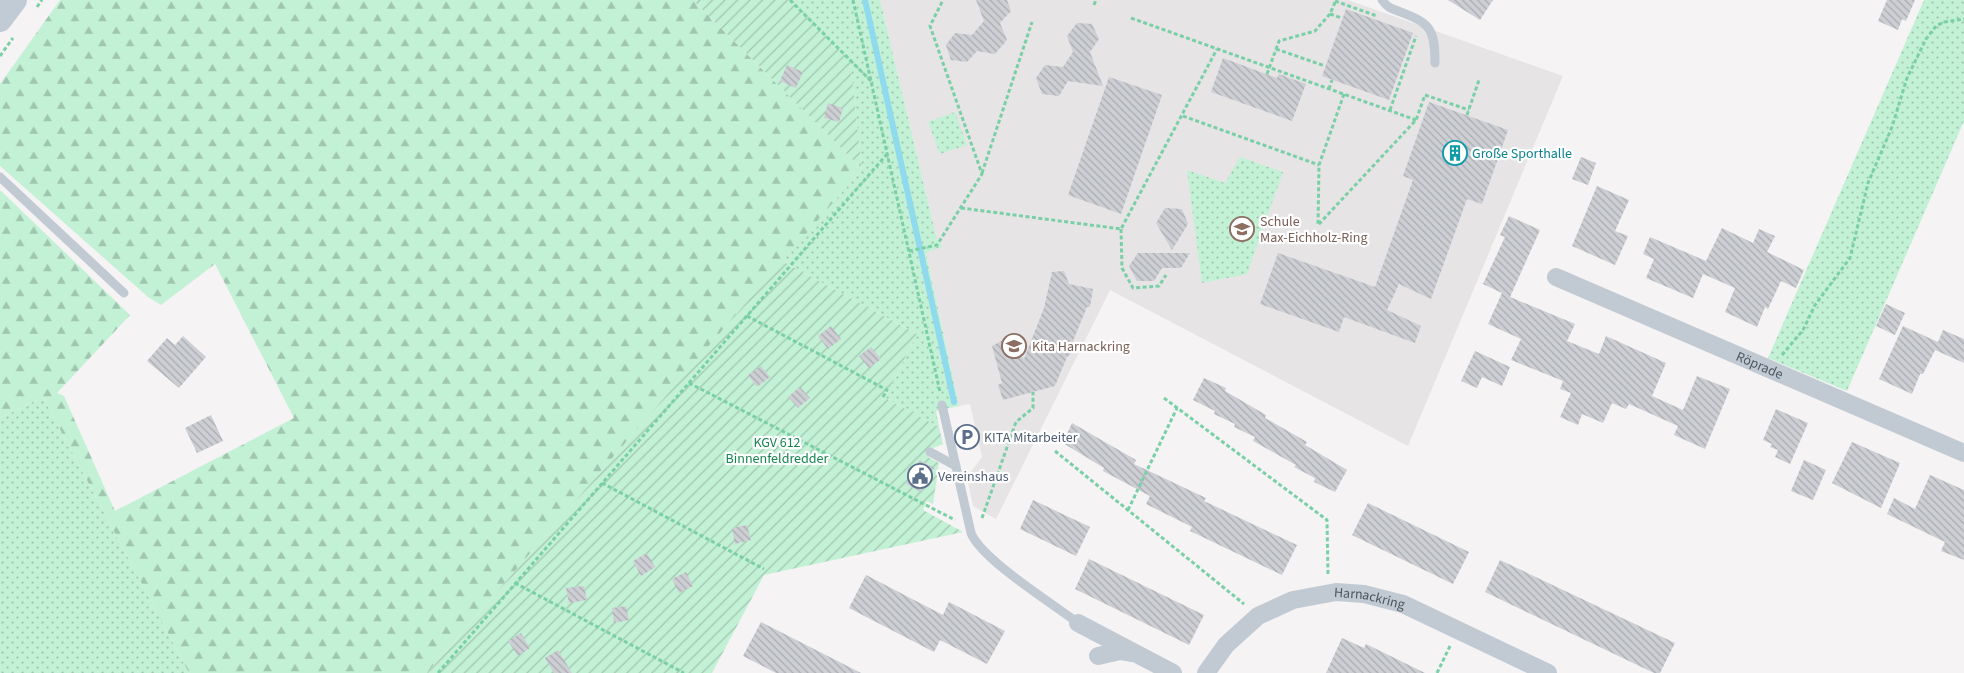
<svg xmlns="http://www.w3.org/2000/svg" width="1964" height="673" font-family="'Source Sans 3',sans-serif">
<defs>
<pattern id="grass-dots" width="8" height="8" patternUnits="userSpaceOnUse" patternTransform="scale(1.25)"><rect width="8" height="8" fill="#c3f1d5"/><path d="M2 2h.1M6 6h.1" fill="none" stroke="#a0c6b0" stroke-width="1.8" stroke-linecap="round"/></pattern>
<pattern id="forest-firs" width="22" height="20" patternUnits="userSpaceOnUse" patternTransform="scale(1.25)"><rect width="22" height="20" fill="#c3f1d5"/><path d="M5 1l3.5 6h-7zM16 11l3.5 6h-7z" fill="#a0c6b0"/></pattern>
<pattern id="garden-furrows" width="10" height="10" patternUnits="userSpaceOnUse" patternTransform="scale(1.25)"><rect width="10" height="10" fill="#c3f1d5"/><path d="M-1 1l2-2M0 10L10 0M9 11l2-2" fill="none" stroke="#a0c6b0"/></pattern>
<pattern id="building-back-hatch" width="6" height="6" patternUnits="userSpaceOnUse" patternTransform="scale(1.25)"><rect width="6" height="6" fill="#cdcfd5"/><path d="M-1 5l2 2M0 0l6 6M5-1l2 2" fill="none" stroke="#a8abb0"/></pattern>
</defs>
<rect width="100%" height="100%" fill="#f5f3f3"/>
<path fill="#e6e4e5" d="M880 0H1348L1563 76 1408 446 1110 290 996 519 973 506 967 477 982 457 970 404 959 406 926 252 943 246 937 240Z"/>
<g fill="url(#grass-dots)">
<path d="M790 0H880L937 240 943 246 926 253 959 406 936 411 939 427 885 398 917 334 782 261 862 169 850 61Z"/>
<path d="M1924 0H1964V121L1847 391 1768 358Z"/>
<path d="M955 112 967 145 940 154 928 122Z"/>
<path d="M1240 157 1283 172 1247 274 1202 283 1187 170 1225 183Z"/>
<path d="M43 397 189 673H0V418Z"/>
</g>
<path fill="url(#forest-firs)" d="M60 0H693L862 169 427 673H189L43 397 0 418V190L130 315 57 393 64 396 115 511 294 418 215 264 161 305 148 297 0 166V84Z"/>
<g fill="url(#garden-furrows)">
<path d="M693 0H790L850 60 862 169Z"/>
<path d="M782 261 917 334 885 398 939 427 943 444 933 448 928 457 939 463 933 504 927 501 923 510 963 532 764 575 712 673H427Z"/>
</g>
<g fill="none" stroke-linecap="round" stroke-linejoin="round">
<path stroke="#90daee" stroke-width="6" d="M865 0 954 402"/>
</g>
<g fill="url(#building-back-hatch)">
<path d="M976 0H1007L1011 11 1000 23 1007 40 995 54 977 51 967 62 951 60 946 45 955 33 972 35 984 21Z"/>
<path d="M1448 0H1493L1480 20Z"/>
<path d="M1887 0H1915L1906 21 1902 19 1898 30 1878 21Z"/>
<path d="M1346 9 1413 33 1389 100 1322 76Z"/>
<path d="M1077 23 1092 24 1099 39 1090 52 1103 86 1068 81 1059 96 1042 94 1036 78 1045 65 1063 67 1073 52 1067 36Z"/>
<path d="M1223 58 1277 78 1279 74 1306 84 1292 121 1211 92Z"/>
<path d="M787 65 803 72 796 88 780 81Z"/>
<path d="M1109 77 1162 95 1121 214 1068 195Z"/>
<path d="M1429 102 1508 130 1482 204 1467 199 1431 299 1399 284 1387 310 1421 326 1415 343 1344 317 1339 332 1260 304 1278 253 1375 287 1413 180 1403 176Z"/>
<path d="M828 103 843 108 839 122 824 118Z"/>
<path d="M1581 157 1596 163 1588 185 1572 179Z"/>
<path d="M1597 186 1629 200 1615 231 1628 236 1615 265 1572 246Z"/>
<path d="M1165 208 1182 209 1188 224 1172 250 1156 223Z"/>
<path d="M1509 216 1540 230 1510 297 1575 324 1567 341 1599 354 1606 336 1666 363 1652 396 1683 410 1697 376 1730 389 1705 449 1674 435 1678 426 1629 404 1626 409 1612 403 1603 423 1582 414 1578 425 1560 417 1571 393 1560 389 1563 381 1511 360 1521 339 1488 324 1502 293 1483 284 1505 237 1500 235Z"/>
<path d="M1722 228 1753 243 1759 229 1775 236 1767 252 1804 270 1796 288 1781 281 1768 309 1765 307 1757 327 1725 312 1735 288 1703 274 1693 298 1646 278 1654 259 1643 254 1650 237 1706 261Z"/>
<path d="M1138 253H1190L1181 268H1162L1154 281H1137L1129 266Z"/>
<path d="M1064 271 1069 284 1093 289 1090 307H1087L1073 341 1074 347 1071 354 1067 357 1055 386 1003 400 998 385 1002 383 992 346 1005 339 1024 359 1044 308 1052 272Z"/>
<path d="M1886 304 1905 313 1895 335 1876 326Z"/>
<path d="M831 326 841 339 828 349 818 336Z"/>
<path d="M1903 326 1938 342 1943 330 1964 339V363L1935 350 1923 374H1920L1912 394 1879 379Z"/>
<path d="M183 336 206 357 179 388 147 361 167 338 175 345Z"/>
<path d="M871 347 881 359 869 368 859 356Z"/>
<path d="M1475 351 1510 367 1502 386 1482 377 1477 388 1461 381Z"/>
<path d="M761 366 770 377 757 387 748 375Z"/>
<path d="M1204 378 1226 388 1225 391 1266 415 1265 418 1307 442 1305 445 1347 470 1335 492 1314 482 1315 478 1294 467 1296 465 1253 441 1255 437 1234 427 1235 424 1214 414 1215 411 1193 400Z"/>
<path d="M800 387 810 398 798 408 788 397Z"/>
<path d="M1776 409 1808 423 1790 464 1775 457 1778 450 1770 447 1772 444 1763 440Z"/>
<path d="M211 415 223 441 197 453 185 428Z"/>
<path d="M1072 423 1136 460 1134 464 1206 498 1204 501 1297 545 1282 575 1190 531 1192 527 1146 504 1150 496 1103 471 1104 468 1063 443Z"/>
<path d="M1852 442 1900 463 1881 508 1832 483Z"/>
<path d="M920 460 934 468 921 492 906 484Z"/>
<path d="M1804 460 1826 470 1813 500 1791 491Z"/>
<path d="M1930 475 1964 490V560L1941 551 1945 542 1887 514 1894 498 1915 509Z"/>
<path d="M1033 500 1090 527 1076 556 1020 529Z"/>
<path d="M1368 503 1469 552 1453 584 1352 535Z"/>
<path d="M747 525 751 540 735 544 732 528Z"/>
<path d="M647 553 655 567 641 576 633 561Z"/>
<path d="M1089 559 1204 615 1189 645 1075 589Z"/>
<path d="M1500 560 1675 643 1660 673H1654L1485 592Z"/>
<path d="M686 572 693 586 679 593 672 579Z"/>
<path d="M866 575 943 615 949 602 1005 631 987 664 940 640 934 652 849 608Z"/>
<path d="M584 586 587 600 569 603 566 588Z"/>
<path d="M626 606 629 620 614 623 612 608Z"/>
<path d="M761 622 861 673H776L743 656Z"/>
<path d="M521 633 530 648 518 656 508 641Z"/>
<path d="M1342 638 1364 648 1366 644 1425 673H1326Z"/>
<path d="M558 650 572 673H554L545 658Z"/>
</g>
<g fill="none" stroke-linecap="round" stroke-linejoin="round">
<g stroke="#7ad0a6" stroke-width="3" stroke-dasharray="4 2.5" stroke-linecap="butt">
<path d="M790 0 871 81"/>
<path d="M853 0 940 392"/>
<path d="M1335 1 1377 16"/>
<path d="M1094 5 1096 0"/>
<path d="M37 7 42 0"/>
<path d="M1330 14 1342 18"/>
<path d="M1131 18 1416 120"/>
<path d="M1276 49 1325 66"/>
<path d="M0 56 13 38"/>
<path d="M1267 74 1279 41 1315 31 1330 14 1336 0"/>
<path d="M1329 89 1332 80"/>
<path d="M1344 94 1319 165 1318 225 1416 120 1425 95 1469 110"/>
<path d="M1390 110 1416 36"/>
<path d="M1467 115 1479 80"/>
<path d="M1183 116 1319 165"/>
<path d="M982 173 1032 22"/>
<path d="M961 208 1121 229 1217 49"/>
<path d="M1121 229 1122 268 1133 288 1159 286 1166 275"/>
<path d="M909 251 937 245 982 174 930 26 943 0"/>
<path d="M747 316 887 390 883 397"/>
<path d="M1782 355 1803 330 1815 305 1850 258 1868 183 1892 127 1907 78 1926 39 1936 26 1944 22 1964 19"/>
<path d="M689 383 955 520"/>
<path d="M1164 398 1327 520 1328 574"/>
<path d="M1055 451 1244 604"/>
<path d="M602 483 764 569"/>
<path d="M1128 510 1177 408"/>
<path d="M982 518 1016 422 1033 408V392"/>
<path d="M515 583 684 673"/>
<path d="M438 673 887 154"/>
<path d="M1437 673 1450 646"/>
</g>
<g stroke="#c1cad2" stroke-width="9">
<path d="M1382 0C1387 7 1390 8 1398 11 1430 23 1435 28 1435 63"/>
<path d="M0 177 124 293"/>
<path d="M942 405 971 533C982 560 1052 603 1078 623"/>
<path d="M930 452 956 466"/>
</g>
<g stroke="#c1cad2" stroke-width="18">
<path id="s1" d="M1556 277 1964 453"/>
<path d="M1078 623 1173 673"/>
<path d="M1098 656 1120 651 1131 653"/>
<path id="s2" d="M1206 673 1226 645 1258 616 1293 600 1336 592 1364 594 1403 604 1548 673"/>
</g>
<path stroke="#c1cbd6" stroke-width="24" d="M0 20 15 0"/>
</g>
<defs>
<symbol id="building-ring" viewBox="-11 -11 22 22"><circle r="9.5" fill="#fff" stroke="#0f9aa8" stroke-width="1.5"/><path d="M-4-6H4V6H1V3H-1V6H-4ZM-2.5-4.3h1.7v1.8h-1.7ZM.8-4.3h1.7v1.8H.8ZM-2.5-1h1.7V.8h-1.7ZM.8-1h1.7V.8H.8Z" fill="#0f9aa8"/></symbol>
<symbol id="school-ring" viewBox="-11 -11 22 22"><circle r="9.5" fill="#fff" stroke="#8d6e63" stroke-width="1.5"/><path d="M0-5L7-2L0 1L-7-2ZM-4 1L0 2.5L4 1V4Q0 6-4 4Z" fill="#8d6e63"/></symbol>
<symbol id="parking-ring" viewBox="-11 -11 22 22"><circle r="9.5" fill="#fff" stroke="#5c6f8a" stroke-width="1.5"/><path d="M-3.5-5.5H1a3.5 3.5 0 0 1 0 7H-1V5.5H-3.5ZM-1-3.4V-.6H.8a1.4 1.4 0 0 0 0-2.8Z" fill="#5c6f8a"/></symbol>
<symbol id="civic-ring" viewBox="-11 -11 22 22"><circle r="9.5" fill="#fff" stroke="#5c6f8a" stroke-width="1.5"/><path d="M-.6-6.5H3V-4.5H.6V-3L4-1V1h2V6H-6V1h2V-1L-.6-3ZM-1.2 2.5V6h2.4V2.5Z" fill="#5c6f8a"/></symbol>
</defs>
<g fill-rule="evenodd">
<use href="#building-ring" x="1441" y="139" width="28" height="28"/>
<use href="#school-ring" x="1228" y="215" width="28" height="28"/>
<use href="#school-ring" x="1000" y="332" width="28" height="28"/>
<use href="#parking-ring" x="953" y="423" width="28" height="28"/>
<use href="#civic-ring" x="906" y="462" width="28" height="28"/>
</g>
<g text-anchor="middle" stroke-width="4.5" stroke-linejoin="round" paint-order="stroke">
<g font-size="14" fill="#0d838f" stroke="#fff" text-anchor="start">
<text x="1472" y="158">Große Sporthalle</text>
</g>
<g font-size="14" fill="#785e54" stroke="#fff" text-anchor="start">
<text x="1260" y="226">Schule<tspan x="1260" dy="16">Max-Eichholz-Ring</tspan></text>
<text x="1032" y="351">Kita Harnackring</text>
</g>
<g font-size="14" fill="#4a5661" stroke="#fff">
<text dy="5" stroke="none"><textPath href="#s1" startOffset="222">Röprade</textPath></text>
<text dy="5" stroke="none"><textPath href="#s2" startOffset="194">Harnackring</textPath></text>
</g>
<g font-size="14" fill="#4e5e75" stroke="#fff" text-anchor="start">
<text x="984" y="442">KITA Mitarbeiter</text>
<text x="938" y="481">Vereinshaus</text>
</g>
<g font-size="14" fill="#17864f" stroke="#fff">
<text x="777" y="447">KGV 612<tspan x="777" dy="16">Binnenfeldredder</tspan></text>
</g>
</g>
</svg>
